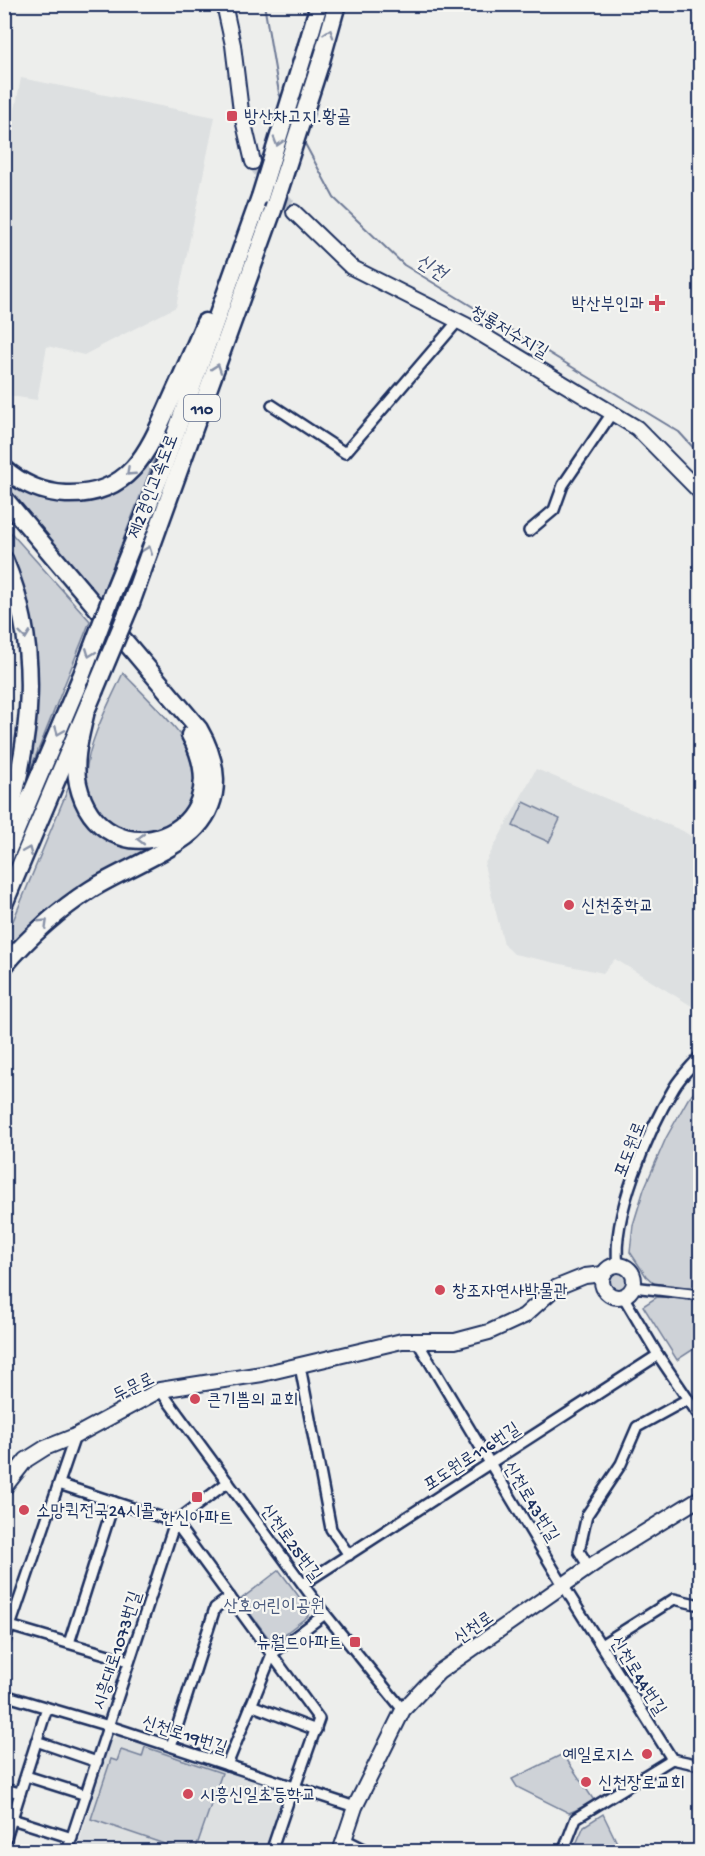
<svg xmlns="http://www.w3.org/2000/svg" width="705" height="1856" font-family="'Gochi Hand','Poor Story',sans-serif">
<rect width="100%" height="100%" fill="#edeeec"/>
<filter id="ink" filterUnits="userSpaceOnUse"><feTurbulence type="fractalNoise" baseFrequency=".0167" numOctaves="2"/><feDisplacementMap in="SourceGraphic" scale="12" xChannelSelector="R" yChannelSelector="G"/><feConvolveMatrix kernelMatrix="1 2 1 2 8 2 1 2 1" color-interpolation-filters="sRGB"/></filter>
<g filter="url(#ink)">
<g fill="#dde0e1">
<path d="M21 78 215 117 176 307 84 355 47 346 37 400 4 395 5 162Z"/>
<path d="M536 769 683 831 700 842V1011L615 959 603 973 514 954 504 944 484 865Z"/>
<path d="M117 1736 281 1790 284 1798 264 1851 76 1852 111 1740Z"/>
</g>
<g fill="#ced2d7" stroke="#74809a" stroke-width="1.5">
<path d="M171 417 100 599 5 489 4 475 11 481 108 493Z"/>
<path d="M4 525 90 621 29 773 35 714 10 558 5 546Z"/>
<path d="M123 673C140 691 197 744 198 767 198 780 192 795 190 808 181 815 171 827 161 831 124 847 83 809 86 773 89 739 109 704 123 673Z"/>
<path d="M73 777C77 790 79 808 86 819 102 845 133 844 160 843L86 885 5 958V940Z"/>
<path d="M524 802 560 819 549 842 513 826Z"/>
<path d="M700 1084V1287H658L646 1276 630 1252 633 1225 644 1189 666 1138 688 1099Z"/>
<circle cx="618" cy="1281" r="9"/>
<path d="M657 1297 692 1298 700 1311V1345L677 1360 643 1306Z"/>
<path d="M279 1570 309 1610 308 1616 277 1640H270L240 1600Z"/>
<path d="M145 1747 222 1773 195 1851H185L91 1819 111 1759 117 1761 121 1750 142 1757Z"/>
<path d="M563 1754 595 1802 569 1813 517 1787 512 1779Z"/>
<path d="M603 1814 621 1851H573L584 1826Z"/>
</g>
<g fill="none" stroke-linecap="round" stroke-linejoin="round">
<g stroke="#6e7a96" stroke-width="2">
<path d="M264 4 279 93 282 100"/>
<path d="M303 140 334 198 404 265 679 432 700 455"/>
</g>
<path stroke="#c3c8d0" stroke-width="14" stroke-dasharray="14 7" stroke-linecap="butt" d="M253 162 294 212"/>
<defs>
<g id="street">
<path d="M272 405 345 453 458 321"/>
<path d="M529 531 554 510 563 485 612 413"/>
<path d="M618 1265C611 1217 649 1129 674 1088 681 1076 692 1066 700 1056"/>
<path d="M633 1287 700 1295"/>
<path d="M623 1296 658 1355 700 1417"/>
<path d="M417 1341 563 1585 672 1759 700 1765"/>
<path d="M300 1366 331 1529 349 1555"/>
<path d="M160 1390 321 1609 403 1710"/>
<path d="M59 1484 175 1522 319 1719 295 1787"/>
<path d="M589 1567 579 1551 587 1515 621 1464 637 1427 688 1399"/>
<path d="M303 1584 658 1355"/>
<path d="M10 1626 129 1661"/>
<path d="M69 1643 114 1502"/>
<path d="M4 1644 75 1436"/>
<path d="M601 1645 674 1599 700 1605"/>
<path d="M4 1695 109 1726 355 1807"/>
<path d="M251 1705 316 1730"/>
<path d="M36 1741 97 1762"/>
<path d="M171 1746 215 1608 230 1597"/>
<path d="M227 1765 272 1654 325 1614"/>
<path d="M26 1776 86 1795"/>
<path d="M4 1789 20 1793"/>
<path d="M12 1819 72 1838"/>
<path d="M344 1839 370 1852"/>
<path d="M4 1844 47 1708"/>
<path d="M67 1852 175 1522 228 1482"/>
<path d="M271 1852 293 1787"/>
<path d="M563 1852 576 1818 672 1759"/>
</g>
<g id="secondary">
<path d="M224 4 233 45 241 111 253 162"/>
<path d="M294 212 351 267 466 325 637 428 700 492"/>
<circle cx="618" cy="1281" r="16"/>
<path d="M4 1488 26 1460 45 1448 75 1436 160 1390 262 1374 402 1341H455L489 1332 524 1316 555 1288 585 1276 604 1274"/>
<path d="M340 1852 355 1807 403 1710 439 1672 595 1563 700 1498"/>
</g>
<g id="highway">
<path d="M307 45 319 4"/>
<path d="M321 61 337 4"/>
<path d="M4 468C21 484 44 493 66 494 130 496 148 452 170 402 182 375 194 349 205 322"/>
<path d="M4 498 199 729C217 760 224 797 197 827 179 848 116 873 90 890 57 911 30 936 4 966"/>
<path d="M4 559C42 648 32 741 4 831"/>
<path d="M114 590 161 474 260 197"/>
<path d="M130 606 273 210"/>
<path d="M85 715C80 737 73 761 78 784 101 885 246 837 190 735"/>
<path d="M4 859 81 677"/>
<path d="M4 904 94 692"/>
</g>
</defs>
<use href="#street" stroke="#1b2f5e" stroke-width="14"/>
<use href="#secondary" stroke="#1b2f5e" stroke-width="18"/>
<use href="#highway" stroke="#1b2f5e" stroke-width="21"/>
<use href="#street" stroke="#f6f6f2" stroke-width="9"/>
<use href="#secondary" stroke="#f6f6f2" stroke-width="14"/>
<use href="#highway" stroke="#f6f6f2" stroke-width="16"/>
<defs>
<g id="highway-bridge">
<path d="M260 197 307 45"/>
<path d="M273 210 321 61"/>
<path d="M81 677 114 590"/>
<path d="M94 692 130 606"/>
</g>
</defs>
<use href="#highway-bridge" stroke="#1b2f5e" stroke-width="21" stroke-linecap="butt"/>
<use href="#highway-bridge" stroke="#f6f6f2" stroke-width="16"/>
</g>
<defs><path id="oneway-chevron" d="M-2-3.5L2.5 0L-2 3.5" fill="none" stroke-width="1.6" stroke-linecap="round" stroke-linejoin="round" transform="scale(1.5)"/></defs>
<g stroke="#8892a8">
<use href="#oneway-chevron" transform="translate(329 33) rotate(-73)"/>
<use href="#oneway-chevron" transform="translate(278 142) rotate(107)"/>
<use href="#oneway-chevron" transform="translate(217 368) rotate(-71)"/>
<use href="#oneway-chevron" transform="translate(130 472) rotate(137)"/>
<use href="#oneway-chevron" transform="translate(148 550) rotate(-70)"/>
<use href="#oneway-chevron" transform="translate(25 635) rotate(83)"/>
<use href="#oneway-chevron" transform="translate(90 653) rotate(111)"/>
<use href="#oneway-chevron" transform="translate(59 731) rotate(112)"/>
<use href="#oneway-chevron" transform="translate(141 839) rotate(-180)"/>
<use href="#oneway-chevron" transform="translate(28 851) rotate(-67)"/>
<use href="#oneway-chevron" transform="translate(44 923) rotate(-44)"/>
</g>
</g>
<g fill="#d1495b" stroke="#f6f6f2" stroke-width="2">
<rect x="226" y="110" width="12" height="12" rx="3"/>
<path d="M654 294h6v6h6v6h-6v6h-6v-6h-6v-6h6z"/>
<circle cx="569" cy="905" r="6"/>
<circle cx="440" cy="1290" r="6"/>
<circle cx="195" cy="1399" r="6"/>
<rect x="191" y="1491" width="12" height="12" rx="3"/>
<circle cx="24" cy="1510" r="6"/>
<rect x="349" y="1636" width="12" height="12" rx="3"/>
<circle cx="647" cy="1754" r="6"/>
<circle cx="586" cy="1782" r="6"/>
<circle cx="188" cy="1794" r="6"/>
</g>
<g text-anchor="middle" stroke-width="4.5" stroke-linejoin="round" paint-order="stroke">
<rect fill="#f6f6f2" stroke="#5d6b8a" stroke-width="1.5" x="184" y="395" width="36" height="26" rx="4.5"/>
<g font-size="16" font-weight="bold" fill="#1b2f5e">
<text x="202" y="414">110</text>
</g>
<g font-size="18" fill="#1b2f5e" stroke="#f6f6f2" text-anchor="start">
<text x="244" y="122">방산차고지.황골</text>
<text x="644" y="309" text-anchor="end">박산부인과</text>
<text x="581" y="911">신천중학교</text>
<text x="452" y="1296">창조자연사박물관</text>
<text x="207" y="1405">큰기쁨의 교회</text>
<text x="36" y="1516">소망퀵전국24시콜</text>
<text x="197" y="1523" text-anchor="middle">한신아파트</text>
<text x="343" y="1648" text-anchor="end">뉴월드아파트</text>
<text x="635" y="1760" text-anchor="end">예일로지스</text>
<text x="598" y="1788">신천장로교회</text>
<text x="200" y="1800">시흥신일초등학교</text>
</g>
<g font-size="18" fill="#1b2f5e" stroke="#f6f6f2">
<text transform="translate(510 331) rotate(30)" y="6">청룡저수지길</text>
<text transform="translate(152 486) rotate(-69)" y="6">제2경인고속도로</text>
<text transform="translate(629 1149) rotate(-69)" y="6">포도원로</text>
<text transform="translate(133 1386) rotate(-26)" y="6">두문로</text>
<text transform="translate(471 1456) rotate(-33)" y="6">포도원로116번길</text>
<text transform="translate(532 1501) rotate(59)" y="6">신천로43번길</text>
<text transform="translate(292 1542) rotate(54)" y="6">신천로25번길</text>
<text transform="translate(473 1627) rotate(-35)" y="6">신천로</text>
<text transform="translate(116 1650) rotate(-72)" y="6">시흥대로1073번길</text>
<text transform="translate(639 1675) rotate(58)" y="6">신천로44번길</text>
<text transform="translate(185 1734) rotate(18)" y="6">신천로19번길</text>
</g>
<g font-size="18" fill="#48587c" stroke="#f6f6f2">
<text x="274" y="1611">산호어린이공원</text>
</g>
<g font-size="20" font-style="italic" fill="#44547a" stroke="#f6f6f2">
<text transform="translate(432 266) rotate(32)" y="7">신천</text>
</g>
</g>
<rect width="705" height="1856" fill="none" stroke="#f6f6f2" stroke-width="24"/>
<rect x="12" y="12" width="681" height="1832" fill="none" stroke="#1b2f5e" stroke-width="2" filter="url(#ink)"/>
</svg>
